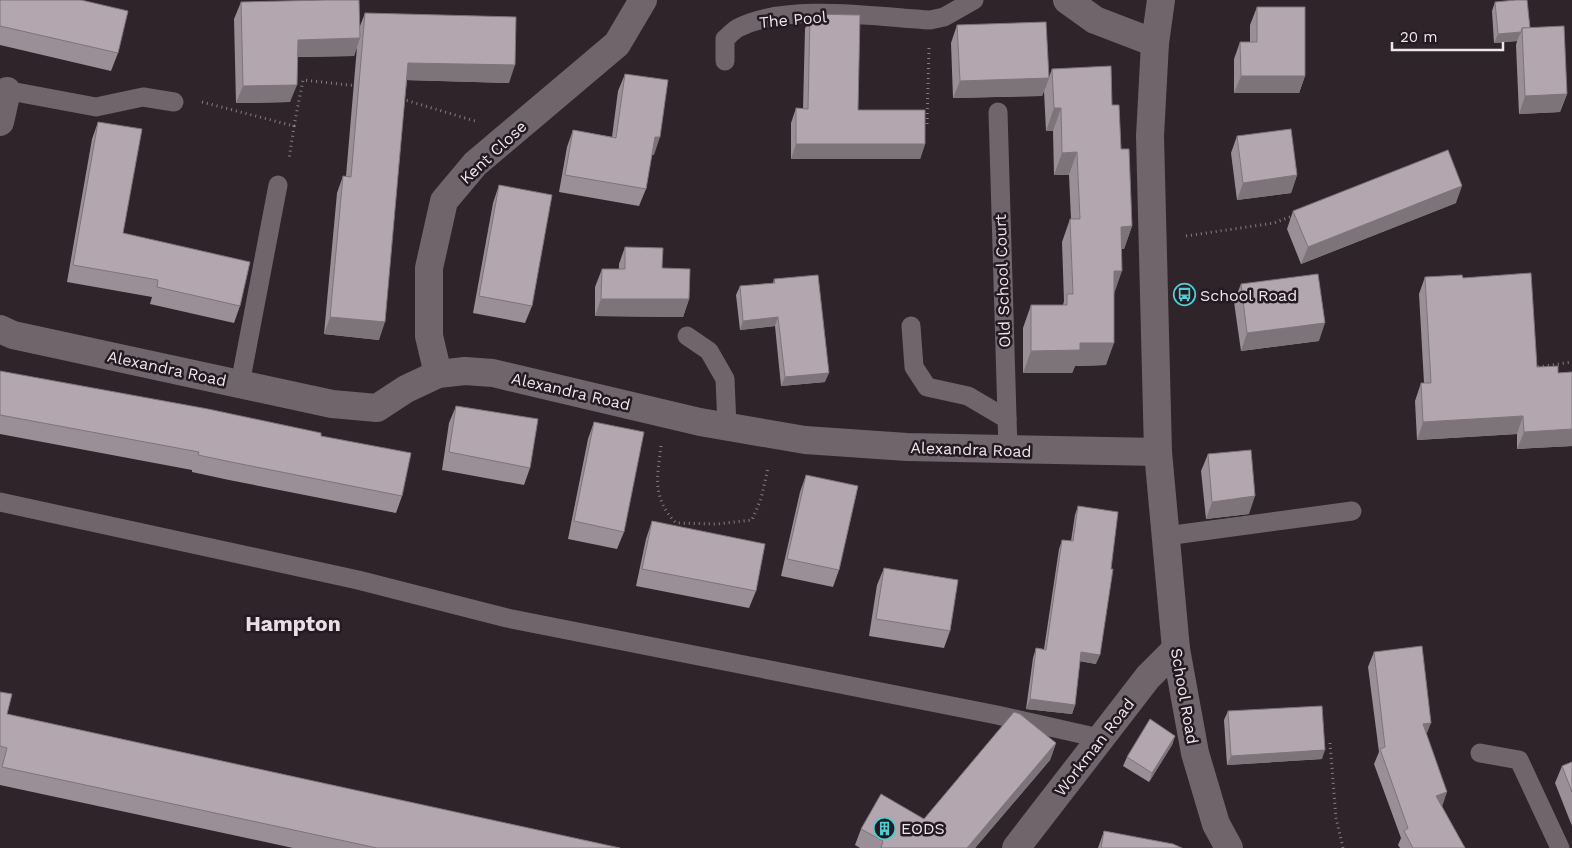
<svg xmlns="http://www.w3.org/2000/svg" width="1572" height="848" font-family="'Work Sans',sans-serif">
<rect width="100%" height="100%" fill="#2e242a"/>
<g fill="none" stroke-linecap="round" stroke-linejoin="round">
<g stroke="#867e83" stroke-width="3" stroke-dasharray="1 4" stroke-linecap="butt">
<path d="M402 99 475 121"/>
<path d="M202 102 294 126 289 159"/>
<path d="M927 124 929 47"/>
<path d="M294 126 303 80 358 86"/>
<path d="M1186 236 1274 223 1295 215"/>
<path d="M1538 367 1572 362"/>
<path d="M661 446C657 478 652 498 676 523L717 524 752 520 761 499 768 468"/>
<path d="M1330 743 1336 818 1343 848"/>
</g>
<g stroke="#71656c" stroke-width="19">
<path d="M725 61V39C730 35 734 29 740 27 788 3 877 17 930 20L944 17 974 0"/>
<path d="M0 89 96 107 143 97 174 102"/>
<path d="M998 112 1008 450"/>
<path d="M911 326 914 367 927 387 968 396 1007 419"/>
<path d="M687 336 709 351 725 379 727 426"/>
<path d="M240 384 278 185"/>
<path d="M0 502 358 580 507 618 997 715 1099 738"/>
<path d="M1166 536 1352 511"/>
<path d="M1480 753 1519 760 1560 848"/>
</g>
<g stroke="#71656c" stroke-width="28">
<path d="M1067 0 1095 20 1155 43"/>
<path d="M1161 0 1155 43 1150 136 1158 452 1176 649 1195 753 1216 824 1229 848"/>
<path d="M0 122 7 91"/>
<path d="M0 329 13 335 332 404 377 408 406 389 438 374 465 371 493 373 700 422 805 440 907 447 1158 452"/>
<path d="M438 374 429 336V268L444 201 475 164 617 44 643 0"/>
<path d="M1016 848 1148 677 1176 649"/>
</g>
</g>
<g fill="#9a8f96">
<path d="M0 0 118 53 111 71 0 45Z"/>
<path d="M241 2 360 26 365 13 509 83 407 80 379 340 324 334 337 193 343 176H346L357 47 354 56 297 57 290 102 236 103 234 19Z"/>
<path d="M1495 2 1530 28 1567 94 1560 112 1519 114 1516 45 1517 41 1494 43 1492 11Z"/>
<path d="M1257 7 1305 76 1299 93H1234V59L1240 42H1250V25Z"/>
<path d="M810 14 858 110 925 144 920 159H791V123L796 108 803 109 805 29Z"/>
<path d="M957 25 1049 78 1042 96 953 98 951 43Z"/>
<path d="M1052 69 1112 105 1121 149 1132 226 1124 249H1121L1114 293 1106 365 1075 366 1072 373H1023V328L1031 305H1063L1064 301 1062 242 1070 219H1071L1069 175H1054L1053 131H1046L1044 91Z"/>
<path d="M625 74 654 155 652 154 646 189 639 206 559 192 567 147 573 130 612 137 618 91Z"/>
<path d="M98 122 123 233 240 306 234 323 150 304 152 297 67 282 92 139Z"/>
<path d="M1237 136 1297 175 1291 193 1237 200 1231 153Z"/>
<path d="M499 185 532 306 525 323 473 313 493 203Z"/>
<path d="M1456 203 1301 264 1287 229 1293 211Z"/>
<path d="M625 247 662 268 689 299 683 317 595 316V287L602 269H619V264Z"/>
<path d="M1425 277 1463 278 1537 367 1558 373 1572 372V446L1517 449V434L1417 440 1415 401 1421 383H1424L1419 294Z"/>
<path d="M774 279 825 382 781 386 775 326 740 330 736 295 740 286 773 283Z"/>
<path d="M1241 284 1319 341 1241 351 1234 302Z"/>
<path d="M0 371 321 436 402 496 396 513 229 480 192 472V470L0 434Z"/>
<path d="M456 406 530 468 524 485 442 470 449 423Z"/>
<path d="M594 422 624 532 617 549 568 539 588 439Z"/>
<path d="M1208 454 1249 514 1206 519 1201 471Z"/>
<path d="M806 475 839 570 833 587 781 576 800 492Z"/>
<path d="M1078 506 1096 664 1080 661 1075 705 1072 714 1026 709 1033 658 1036 648 1044 649 1059 549 1062 540 1071 541 1075 515Z"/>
<path d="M652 521 756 591 749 608 636 586 646 539Z"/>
<path d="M884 568 950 631 944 648 869 636 877 585Z"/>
<path d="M1374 652 1426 735 1442 806 1465 848H1400L1398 845 1401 838 1374 764 1379 752 1368 667Z"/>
<path d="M0 692 7 714 620 848H293L0 785Z"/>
<path d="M1228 711 1322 759 1227 765 1224 720Z"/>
<path d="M1175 736 1172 745 1149 782 1123 766 1127 757Z"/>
<path d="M1056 743 1050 760 975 848H860L855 845 861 829 924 819Z"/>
<path d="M1572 762V826L1555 783 1562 766Z"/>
<path d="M1104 831 1182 848H1098Z"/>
</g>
<g fill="#7d747a">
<path d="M1521 32 1517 41 1494 43 1498 34Z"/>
<path d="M360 38 354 56 292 57 298 40Z"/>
<path d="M408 63 515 65 509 83 402 80Z"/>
<path d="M1241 76H1305L1299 93H1234Z"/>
<path d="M1049 78 1042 96 953 98 960 81Z"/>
<path d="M297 85 290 102 236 103 243 86Z"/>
<path d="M1567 94 1560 112 1519 114 1525 96Z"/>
<path d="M1054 108H1061L1053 131H1046Z"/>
<path d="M655 137H660L654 155 648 154Z"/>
<path d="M796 144H925L920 159H791Z"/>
<path d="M1077 152 1069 175H1054L1062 153Z"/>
<path d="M1297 175 1291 193 1237 200 1243 183Z"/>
<path d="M1462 186 1456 203 1301 264 1308 247Z"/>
<path d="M1132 226 1124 249H1112L1121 227Z"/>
<path d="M1114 271H1122L1114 294Z"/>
<path d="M601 299H689L683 317 595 316Z"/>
<path d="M330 317 385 322 379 340 324 334Z"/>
<path d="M778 317 775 326 740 330 743 321Z"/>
<path d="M1325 323 1319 341 1241 351 1247 333Z"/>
<path d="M1080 343H1114L1106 365 1075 366 1072 373H1023L1031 351Z"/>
<path d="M829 373 825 382 781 386 785 377Z"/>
<path d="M1523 416 1517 434 1417 440 1423 422Z"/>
<path d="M1572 429V446L1517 449 1524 432Z"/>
<path d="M1255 496 1249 514 1206 519 1212 502Z"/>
<path d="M1081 652 1100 655 1096 664 1078 661Z"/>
<path d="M1030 699 1075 705 1072 714 1026 709Z"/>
<path d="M1431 723 1425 738 1423 724Z"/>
<path d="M1175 736 1172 745 1149 782 1152 773Z"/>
<path d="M1056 743 1050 760 975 848H967Z"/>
<path d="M1325 750 1322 759 1227 765 1231 756Z"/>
<path d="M1447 792 1442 807 1436 796Z"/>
</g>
<g fill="#b3a6ae" stroke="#7d747a">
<path d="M0 0H81L128 11 118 53 0 26Z"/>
<path d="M325 0H359L360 38 298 40 297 85 243 86 241 2Z"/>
<path d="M1516 0H1527L1530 28H1522L1521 32 1498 34 1495 2Z"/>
<path d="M1257 7H1305V76H1241L1240 42H1257Z"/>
<path d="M365 13 516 17 515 65 408 63 385 322 330 317 343 176 351 177Z"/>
<path d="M810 14 860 15 858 110H925V144H796V108L808 109Z"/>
<path d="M1046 22 1049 78 960 81 957 25Z"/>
<path d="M1564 26 1567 94 1525 96 1522 28Z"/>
<path d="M1111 66 1112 105H1119L1121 149H1129L1132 226 1121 227 1122 271H1114V343H1080V350L1031 351V305H1067V294H1073L1070 219H1080L1077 152 1062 153 1061 108H1054L1052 69Z"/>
<path d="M625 74 668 80 660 137H655L646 189 565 175 573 130 616 138Z"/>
<path d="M98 122 142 129 123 233 250 262 240 306 157 287 158 280 73 265Z"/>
<path d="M1291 129 1297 175 1243 183 1237 136Z"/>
<path d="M1448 150 1462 186 1308 247 1293 211Z"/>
<path d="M499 185 552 195 532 306 479 296Z"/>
<path d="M625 247 663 248 662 268 690 269 689 299H601L602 269H625Z"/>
<path d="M1531 273 1537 367 1558 366V373L1572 372V429L1524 432 1523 416 1423 422 1421 383H1431L1425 277 1462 275 1463 278Z"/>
<path d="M1318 274 1325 323 1247 333 1241 284Z"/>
<path d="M818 275 829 373 785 377 778 317 743 321 740 286 775 283 774 279Z"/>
<path d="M0 371 208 409 321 433V436L411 453 402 496 236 463 198 455 199 452 0 415Z"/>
<path d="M456 406 538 419 530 468 449 452Z"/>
<path d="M594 422 644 432 624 532 574 521Z"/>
<path d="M1251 450 1255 496 1212 502 1208 454Z"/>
<path d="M806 475 858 486 839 570 787 559Z"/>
<path d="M1078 506 1118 512 1111 569H1113L1100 655 1081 652 1075 705 1030 699 1036 648 1046 650 1062 540 1073 541Z"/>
<path d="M652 521 765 544 756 591 642 569Z"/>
<path d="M884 568 958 580 950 631 876 619Z"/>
<path d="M1422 646 1431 723 1423 724 1447 792 1436 796 1465 848H1413L1404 831 1408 828 1380 749 1385 747 1374 652Z"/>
<path d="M0 692 12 694 7 714 620 848H377L2 767 7 748 0 746Z"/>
<path d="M1322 706 1325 750 1231 756 1228 711Z"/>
<path d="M1014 712 1020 714 1056 743 967 848H881L883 841 861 829 881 794 924 819Z"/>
<path d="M1150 719 1175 736 1152 773 1127 757Z"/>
<path d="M1572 762V792L1562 766Z"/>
<path d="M1104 831 1173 844 1182 848H1101Z"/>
</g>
<defs>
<symbol id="bus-ring" viewBox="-11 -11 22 22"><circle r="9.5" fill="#241a21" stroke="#51ccd2" stroke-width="1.5"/><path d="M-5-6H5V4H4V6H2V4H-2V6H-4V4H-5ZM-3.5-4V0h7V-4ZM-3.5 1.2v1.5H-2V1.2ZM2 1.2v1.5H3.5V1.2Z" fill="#51ccd2"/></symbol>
<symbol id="building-ring" viewBox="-11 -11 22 22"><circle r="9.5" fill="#241a21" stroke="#51ccd2" stroke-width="1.5"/><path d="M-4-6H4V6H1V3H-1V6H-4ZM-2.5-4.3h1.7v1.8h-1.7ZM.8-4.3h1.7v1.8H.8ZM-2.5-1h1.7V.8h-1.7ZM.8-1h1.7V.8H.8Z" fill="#51ccd2"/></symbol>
</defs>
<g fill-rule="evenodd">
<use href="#bus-ring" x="1172" y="282" width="25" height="25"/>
<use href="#building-ring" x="872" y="816" width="25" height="25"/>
</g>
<g text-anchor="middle" stroke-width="5" stroke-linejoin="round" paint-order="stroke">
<g font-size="16" fill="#ede6ea" stroke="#241a21">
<text transform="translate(793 19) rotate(-5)" y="6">The Pool</text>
<text transform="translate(493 152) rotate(-43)" y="6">Kent Close</text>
<text transform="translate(1002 281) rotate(-92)" y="6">Old School Court</text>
<text transform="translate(167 368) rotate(12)" y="6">Alexandra Road</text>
<text transform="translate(571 391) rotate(13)" y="6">Alexandra Road</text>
<text transform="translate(971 449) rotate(2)" y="6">Alexandra Road</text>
<text transform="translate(1185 696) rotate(80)" y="6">School Road</text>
<text transform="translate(1094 747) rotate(-52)" y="6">Workman Road</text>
</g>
<g font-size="16" fill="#ede6ea" stroke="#241a21" text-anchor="start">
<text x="1200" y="301">School Road</text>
<text x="901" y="834">EODS</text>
</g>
<g font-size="21" font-weight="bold" fill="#eadde5" stroke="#241a21">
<text x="293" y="631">Hampton</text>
</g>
</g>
<path d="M1392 42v8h111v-8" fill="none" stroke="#ede6ea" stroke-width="2.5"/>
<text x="1400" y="42" font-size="15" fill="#ede6ea" stroke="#241a21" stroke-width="4" paint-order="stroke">20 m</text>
</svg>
